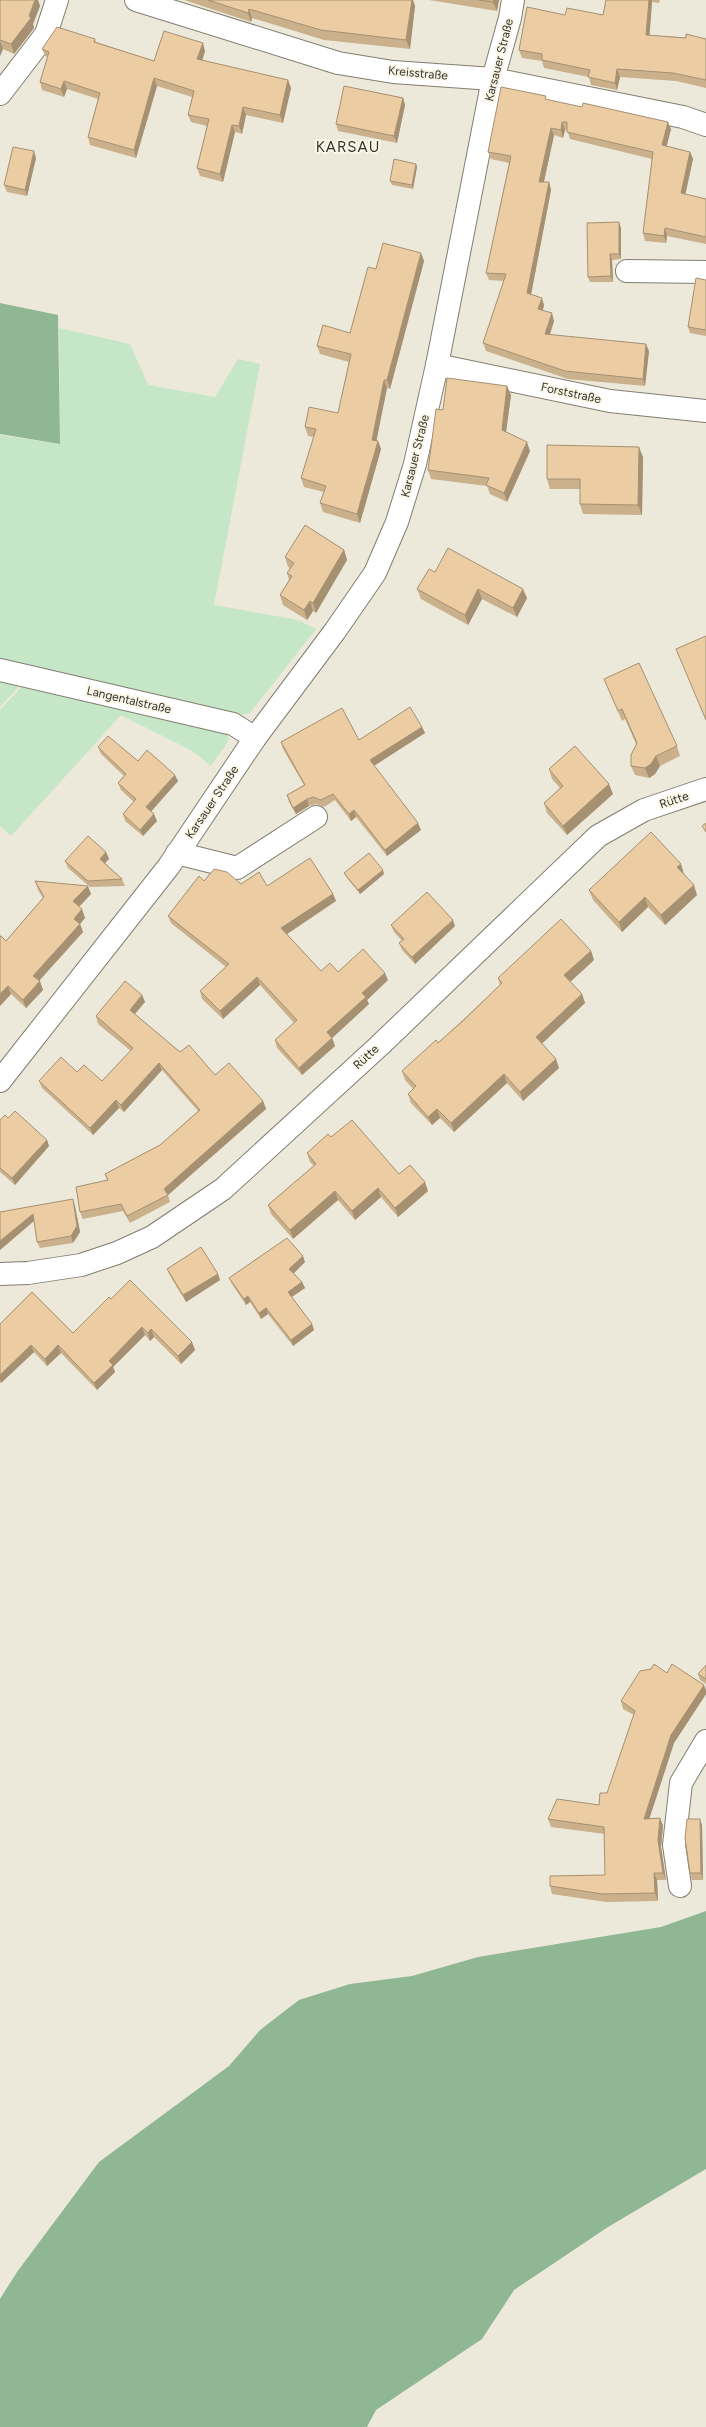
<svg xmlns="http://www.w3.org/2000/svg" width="706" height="2427" font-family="Figtree,sans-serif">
<rect width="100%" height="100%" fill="#ece9da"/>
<g fill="#c6e6c8">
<path d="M59 328 130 344 148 385 215 397 238 359 260 364 214 605 298 620 316 629 250 713 237 716 0 661V435L60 444Z"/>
<path d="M0 675 24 681 0 707Z"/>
<path d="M26 682 226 730 229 740 211 766 191 750 121 715 11 836 0 826V710Z"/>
</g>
<g fill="#90b793">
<path d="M0 303 58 315 60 444 0 434Z"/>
<path d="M706 1911V2169L608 2227 514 2290 482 2339 376 2410 367 2427H0V2299L17 2272 99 2162 229 2066 260 2030 299 2000 350 1984 412 1976 478 1957 661 1927Z"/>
</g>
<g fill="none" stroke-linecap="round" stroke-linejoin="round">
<defs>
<g id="minor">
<path d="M136 0 338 63 393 72 493 79 683 117 706 125"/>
<path d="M0 94 46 34 57 0"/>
<path d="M627 271 706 272"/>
<path d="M437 365 610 401 706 411"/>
<path d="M0 670 233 724 255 738"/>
<path d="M177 853 237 868 316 817"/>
<path d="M0 1081 169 866 255 738 335 631 375 573 397 522 415 464 437 365 493 79 510 18 513 0"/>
<path d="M0 1274 28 1273 81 1265 117 1253 152 1237 223 1189 379 1046 598 836 644 810 706 789"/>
<path d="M680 1886 674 1845 681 1783 706 1741"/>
</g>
</defs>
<use href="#minor" stroke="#817e71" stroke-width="24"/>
<use href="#minor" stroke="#fff" stroke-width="22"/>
</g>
<g fill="#cbb08c">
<path d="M0 0H38L40 6 33 24 34 28 14 54 3 49 0 56Z"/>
<path d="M184 0H413L415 6 410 49 324 40 252 18 251 22Z"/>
<path d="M429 0H499L497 11Z"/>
<path d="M606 0H660L659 3 652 2 649 35 706 39V88L676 81 620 77 617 90 591 85 589 77 544 68 542 61 522 58 519 50 565 15H603Z"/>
<path d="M95 39 96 42 154 61 205 51 202 61 288 80 291 88 283 123 246 115 242 134 235 132 223 182 200 176 197 168 207 126 191 122 188 115 192 97 157 86 136 158 90 145 88 137 98 99 67 89 64 97 42 90 40 82 48 57 45 56 42 49Z"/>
<path d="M403 98 405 105 397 143 338 131 336 124Z"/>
<path d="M547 100 671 129 666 146 690 152 693 159 685 194 706 199V244L667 236 666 243 645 241 643 233 652 159 570 139 567 130H565L563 138 554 135 544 182H549L551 190 531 294 544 305 543 310 554 321 550 335 649 351 645 386 568 379 486 351 483 343 504 281 489 280 486 273 509 163 491 159 488 152Z"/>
<path d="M36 158 27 196 7 192 4 185Z"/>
<path d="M416 164 417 167 413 189 392 185 390 181Z"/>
<path d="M621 228V259L612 260 613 282H590L588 277Z"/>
<path d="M421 253 424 261 390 389 387 388 376 440 378 441 381 449 360 523 323 512 320 503 324 492 304 487 301 478 314 437 308 436 305 427 338 413 349 362 320 354 317 346 350 333 376 269Z"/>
<path d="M706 280V336L690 333 688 327Z"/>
<path d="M507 386 511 395 506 432 530 451 507 502 490 494 487 486 431 479 428 470 443 410Z"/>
<path d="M643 457 642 515 583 514 580 504V489H550L547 479Z"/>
<path d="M344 550 347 560 316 613 313 611 307 620 283 605 280 595 289 580 287 573 290 568 288 567 285 557Z"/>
<path d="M435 572 527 598 517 617 482 599 468 625 421 599 417 589Z"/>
<path d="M604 679 677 746 680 756 660 766 655 774 649 778 635 775 631 766 636 744 625 719 622 721Z"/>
<path d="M422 727 425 733 374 766 421 830 387 856 356 817 351 821 335 800 324 807 316 804 309 806 296 814 289 802 287 795 304 785 283 749 281 742 359 740Z"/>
<path d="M98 747 138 761 178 781 151 811 157 821 143 836 125 821 123 814 134 802 121 790 118 783 124 776 101 754Z"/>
<path d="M549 769 613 794 567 835 547 813 544 803 560 788 552 779Z"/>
<path d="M106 852 109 859 105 863 122 879 125 886 90 887 68 868 65 861Z"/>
<path d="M344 873 384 874 360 894 346 877Z"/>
<path d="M684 874 697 895 665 925 648 907 622 932 593 900 589 890Z"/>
<path d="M35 881 91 894 79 907 85 918 80 924 83 932 39 981 43 990 26 1008 11 994 0 1006V936L6 941 43 898 38 890Z"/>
<path d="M204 881 267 886 333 894 336 901 287 934 321 971 338 972 388 980 367 1000 369 1004 332 1038 335 1046 302 1075 277 1048 275 1040 294 1023 260 985 223 1019 202 999 200 991 226 967 171 923 168 916Z"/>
<path d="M391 925 455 926 415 964 402 950 399 943 402 941 394 932Z"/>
<path d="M591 951 594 960 570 982 582 994 585 1003 542 1044 559 1068 523 1101 507 1083 454 1132 440 1118 432 1125 411 1103 408 1094 413 1089 405 1080 402 1071 438 1043 500 985 498 978Z"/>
<path d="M142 995 145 1002 135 1014 180 1052 215 1075 263 1101 266 1109 168 1195 170 1202 130 1223 123 1211 83 1219 80 1212 107 1180 105 1174 160 1145 198 1111 162 1070 124 1112 119 1108 93 1135 42 1088 39 1081 77 1072 102 1081 131 1051 98 1024 96 1016Z"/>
<path d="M8 1118 47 1140 49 1146 15 1185 0 1172V1120Z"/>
<path d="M331 1137 399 1174 428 1191 398 1217 381 1197 355 1220 338 1200 293 1239 271 1214 268 1205 314 1166 310 1162 307 1153Z"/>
<path d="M75 1206 80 1232 73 1243 40 1248 37 1242 34 1221 0 1250V1212Z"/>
<path d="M305 1262 294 1273 302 1282 305 1288 292 1297 312 1324 314 1330 293 1346 268 1314 261 1319 250 1302 246 1305 232 1284 229 1278Z"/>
<path d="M167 1269 218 1274 220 1280 186 1302 170 1276Z"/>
<path d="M111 1299 195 1350 181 1364 154 1337 150 1341 145 1335 113 1367 115 1372 97 1390 61 1353 47 1366 34 1352 1 1383 0 1382V1324L73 1333Z"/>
<path d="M706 1665V1684L700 1680 698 1674Z"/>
<path d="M667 1673 706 1690V1694L674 1743 649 1819 660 1818 663 1826 661 1847 666 1880H657L658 1901 606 1902 552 1894 550 1886 605 1875V1834L551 1827 548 1819 599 1805 607 1793 634 1715 623 1709 621 1701Z"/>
<path d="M702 1825 703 1880H692L690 1873Z"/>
</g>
<g fill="#a59072">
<path d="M35 0H38L40 6 33 24 34 28 14 54 11 44 29 16Z"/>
<path d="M412 0H413L415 6 410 49 406 40Z"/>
<path d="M494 0H499L497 11 493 2Z"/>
<path d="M649 0H652V2L649 43 646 35Z"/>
<path d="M249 9 252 18 251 22 248 13Z"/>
<path d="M0 41 3 49 0 56Z"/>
<path d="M203 43 205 51 200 67 197 59Z"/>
<path d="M617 69 620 77 617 90 615 83Z"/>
<path d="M154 78 157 86 136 158 134 150Z"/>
<path d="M288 80 291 88 283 123 280 115Z"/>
<path d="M64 81 67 89 64 97 61 89Z"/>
<path d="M403 98 405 105 397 143 394 136Z"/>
<path d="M243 107 246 115 242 134 239 126Z"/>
<path d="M562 122 565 130 563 138 561 130Z"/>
<path d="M668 122 671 129 665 153 662 145Z"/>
<path d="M232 125 235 132 223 182 220 174Z"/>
<path d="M551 128 554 135 542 190 539 182Z"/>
<path d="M34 151 36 158 27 196 25 190Z"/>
<path d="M690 152 693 159 684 201 681 193Z"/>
<path d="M416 164 417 167 413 189 412 185Z"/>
<path d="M549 182 551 190 530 300 527 293Z"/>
<path d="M619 222 621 228V259L619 254Z"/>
<path d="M665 228 667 236 666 243 664 236Z"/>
<path d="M421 253 424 261 390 389 387 380Z"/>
<path d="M610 254 612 260 613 282 611 276Z"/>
<path d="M542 298 544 305 541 316 538 309Z"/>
<path d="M552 313 554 321 547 342 545 334Z"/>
<path d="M646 344 649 351 645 386 643 379Z"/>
<path d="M384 380 387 388 375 448 372 440Z"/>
<path d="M507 386 511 395 505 440 502 430Z"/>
<path d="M378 441 381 449 360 523 357 514Z"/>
<path d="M527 442 530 451 507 502 504 493Z"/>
<path d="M639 447 643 457 642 515 638 505Z"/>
<path d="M344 550 347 560 316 613 313 603Z"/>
<path d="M478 589 482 599 468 625 465 615Z"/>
<path d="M523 589 527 598 517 617 513 608Z"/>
<path d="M310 601 313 611 307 620 304 610Z"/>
<path d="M422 727 425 733 372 767 370 760Z"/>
<path d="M656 756 660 766 655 774 649 778 645 768Z"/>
<path d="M175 775 178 781 149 814 146 807Z"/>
<path d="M609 784 613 794 567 835 563 826Z"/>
<path d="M307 799 309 806 296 814 293 808Z"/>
<path d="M354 810 356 817 351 821 349 814Z"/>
<path d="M154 814 157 821 143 836 140 830Z"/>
<path d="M418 823 421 830 387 856 385 850Z"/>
<path d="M106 852 109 859 102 866 100 859Z"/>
<path d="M681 864 684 874 681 877 677 867Z"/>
<path d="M383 870 384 874 360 894 358 890Z"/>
<path d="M694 885 697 895 665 925 661 915Z"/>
<path d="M88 886 91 894 76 910 73 901Z"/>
<path d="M333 894 336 901 284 936 281 928Z"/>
<path d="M645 897 648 907 622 932 619 922Z"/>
<path d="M82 909 85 918 80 924 83 932 36 984 33 976 74 919Z"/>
<path d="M453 920 455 926 415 964 412 957Z"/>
<path d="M591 951 594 960 568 984 564 975Z"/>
<path d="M385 973 388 980 367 1000 369 1004 330 1040 327 1032 362 993Z"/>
<path d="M257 977 260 985 223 1019 220 1011Z"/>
<path d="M40 981 43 990 26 1008 23 1000Z"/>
<path d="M8 986 11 994 0 1006V994Z"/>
<path d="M582 994 585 1003 539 1046 536 1037Z"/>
<path d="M142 995 145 1002 132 1017 130 1010Z"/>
<path d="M332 1038 335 1046 302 1075 299 1068Z"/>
<path d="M556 1059 559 1068 523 1101 520 1092Z"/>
<path d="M159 1063 162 1070 124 1112 121 1105Z"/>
<path d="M504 1074 507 1083 454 1132 451 1123Z"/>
<path d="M116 1100 119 1108 93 1135 90 1128Z"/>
<path d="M263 1101 266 1109 168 1195 164 1189Z"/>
<path d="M437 1109 440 1118 432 1125 428 1117Z"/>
<path d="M47 1140 49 1146 15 1185 12 1178Z"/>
<path d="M425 1182 428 1191 398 1217 395 1208Z"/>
<path d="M378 1188 381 1197 355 1220 352 1211Z"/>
<path d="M335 1191 338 1200 293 1239 290 1230Z"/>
<path d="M73 1199 75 1206 80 1232 73 1243 71 1236Z"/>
<path d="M33 1214 35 1220 0 1250V1241Z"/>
<path d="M303 1256 305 1262 292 1275 289 1269Z"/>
<path d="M218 1274 220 1280 186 1302 183 1295Z"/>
<path d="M302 1282 305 1288 290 1298 288 1292Z"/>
<path d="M248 1296 250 1302 246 1305 244 1299Z"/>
<path d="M266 1308 268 1314 261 1319 259 1313Z"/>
<path d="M312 1324 314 1330 293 1346 291 1340Z"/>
<path d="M142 1327 145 1335 113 1367 115 1372 97 1390 94 1383 109 1361Z"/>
<path d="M151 1329 154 1337 150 1341 148 1333Z"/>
<path d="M192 1342 195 1350 181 1364 178 1356Z"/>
<path d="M31 1345 34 1352 1 1383 0 1379V1375Z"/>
<path d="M58 1345 61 1353 47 1366 45 1359Z"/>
<path d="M704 1685 706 1690V1694L674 1743 647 1826 644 1819 671 1735Z"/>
<path d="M660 1818 663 1826 661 1847 666 1880 663 1873 658 1840Z"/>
<path d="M700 1819 702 1825 703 1880 701 1873Z"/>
<path d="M654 1873 657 1880 658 1901 655 1893Z"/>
</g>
<g fill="#eccda3" stroke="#a59072">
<path d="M0 0H35L29 16 31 18 11 44 0 40Z"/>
<path d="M208 0H412L406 40 321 30 249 9 248 13Z"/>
<path d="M479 0H494L493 2Z"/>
<path d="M606 0H649L646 35 686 38V34L706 39V80L673 73 617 69 615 83 588 77 590 70 542 60V54L519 50 527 7 565 15 567 8 603 15Z"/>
<path d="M57 27 95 39 94 42 154 61 164 31 203 43 197 59 288 80 280 115 243 107 239 126 232 125 220 174 197 168 209 119 188 115 194 91 154 78 134 150 88 137 100 93 64 81 61 89 40 82 49 52 42 49Z"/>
<path d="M344 86 403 98 394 136 336 124Z"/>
<path d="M501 87 546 96 545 99 582 107 583 103 668 122 662 145 690 152 681 193 706 199V237L665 228 664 236 643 233 653 152 567 132V122H562L561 130 551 128 539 182H549L527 293 542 298 538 309 552 313 545 334 646 344 643 379 565 371 483 343 506 274 486 273 511 156 488 152Z"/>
<path d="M13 147 34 151 25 190 4 185Z"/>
<path d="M394 159 416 164 412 185 390 181Z"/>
<path d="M619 222V254H610L611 276 588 277 587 223Z"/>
<path d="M383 243 421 253 387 380H384L372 440 378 441 357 514 320 503 326 486 301 478 316 429 305 427 309 407 338 413 351 354 317 346 323 325 350 333 368 267 376 269Z"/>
<path d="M696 278 706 280V330L688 327Z"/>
<path d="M447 378 507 386 502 430 527 442 504 493 486 485 489 478 428 470 436 409 443 410Z"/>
<path d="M547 445 639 447 638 505 580 504V479H547Z"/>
<path d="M305 525 344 550 313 603 310 601 304 610 280 595 292 576 287 573 294 563 285 557Z"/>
<path d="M448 548 523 589 513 608 478 589 465 615 417 589 429 569 435 572Z"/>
<path d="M706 636V720L676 649Z"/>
<path d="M639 663 677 746 656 756 651 764 645 768 631 766V755L637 743 622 709 618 711 604 679Z"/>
<path d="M410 707 422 727 370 760 418 823 385 850 354 810 349 814 333 794 321 800 313 797 307 799 293 808 287 795 305 785 281 742 342 708 359 740Z"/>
<path d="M108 736 138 761 147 750 175 775 146 807 154 814 140 830 123 814 136 799 118 783 126 774 98 747Z"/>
<path d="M575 746 609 784 563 826 544 803 563 786 549 769Z"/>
<path d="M706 823V832L702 826Z"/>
<path d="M651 832 681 864 677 867 694 885 661 915 645 897 619 922 589 890Z"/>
<path d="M88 836 106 852 100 859 122 879 88 881 65 861Z"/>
<path d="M369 853 383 870 358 890 344 873Z"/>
<path d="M310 858 333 894 281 928 321 971 330 963 338 972 363 949 385 973 362 993 366 997 327 1032 332 1038 299 1068 275 1040 297 1020 257 977 220 1011 200 991 229 964 168 916 199 876 204 881 214 869 227 872 241 884 259 872 267 886Z"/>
<path d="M35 881 88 886 73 901 82 909 74 919 80 924 33 976 40 981 23 1000 8 986 0 994V936H1L6 941 44 897Z"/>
<path d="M427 892 453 920 412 957 399 943 404 939 391 925Z"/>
<path d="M561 919 591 951 564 975 582 994 536 1037 556 1059 520 1092 504 1074 451 1123 437 1109 428 1117 408 1094 416 1086 402 1071 436 1040 438 1043 465 1019 502 983 498 978Z"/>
<path d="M125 981 142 995 130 1010 180 1052 189 1045 215 1075 229 1063 263 1101 164 1189 168 1195 127 1216 121 1204 80 1212 76 1187 108 1180 105 1174 160 1145 200 1110 159 1063 121 1105 116 1100 90 1128 39 1081 61 1057 77 1072 84 1065 102 1081 133 1048 96 1016Z"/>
<path d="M15 1111 47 1140 12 1178 0 1168V1120L5 1115 8 1118Z"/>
<path d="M352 1120 399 1174 410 1165 425 1182 395 1208 378 1188 352 1211 335 1191 290 1230 268 1205 316 1164 307 1153 328 1134 331 1137Z"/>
<path d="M73 1199 77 1226 71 1236 37 1242 33 1214 0 1241V1212Z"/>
<path d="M287 1238 303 1256 289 1269 302 1282 288 1292 312 1324 291 1340 266 1308 259 1313 248 1296 244 1299 229 1278Z"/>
<path d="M201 1247 218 1274 183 1295 167 1269Z"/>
<path d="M130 1280 192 1342 178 1356 151 1329 148 1333 142 1327 109 1361 113 1365 94 1383 58 1345 45 1359 31 1345 0 1375V1324L32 1292 73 1333 109 1297 111 1299Z"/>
<path d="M654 1664 667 1673 672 1664 704 1685 671 1735 644 1819 660 1818 658 1840 663 1873H654L655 1893 603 1894 550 1886V1876L605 1875 604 1827 548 1819 557 1799 599 1805 600 1793H607L635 1711 621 1701 640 1671 651 1669Z"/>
<path d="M706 1665V1679L698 1674Z"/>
<path d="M687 1819H700L701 1873H690L685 1838Z"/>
</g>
<g text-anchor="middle" stroke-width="4" stroke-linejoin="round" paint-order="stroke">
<g font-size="12" fill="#33322c" stroke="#faf7e7">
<text transform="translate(499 60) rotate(-76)" y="4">Karsauer Straße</text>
<text transform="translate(418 73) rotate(5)" y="4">Kreisstraße</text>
<text transform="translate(571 393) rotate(12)" y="4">Forststraße</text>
<text transform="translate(415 456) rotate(-76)" y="4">Karsauer Straße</text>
<text transform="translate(129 700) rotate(13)" y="4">Langentalstraße</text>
<text transform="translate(674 800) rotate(-18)" y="4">Rütte</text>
<text transform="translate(212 802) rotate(-56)" y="4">Karsauer Straße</text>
<text transform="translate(366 1057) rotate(-43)" y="4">Rütte</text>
</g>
<g font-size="15" letter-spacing="1" fill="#33322c" stroke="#faf7e7">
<text x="348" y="152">KARSAU</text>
</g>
</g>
</svg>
